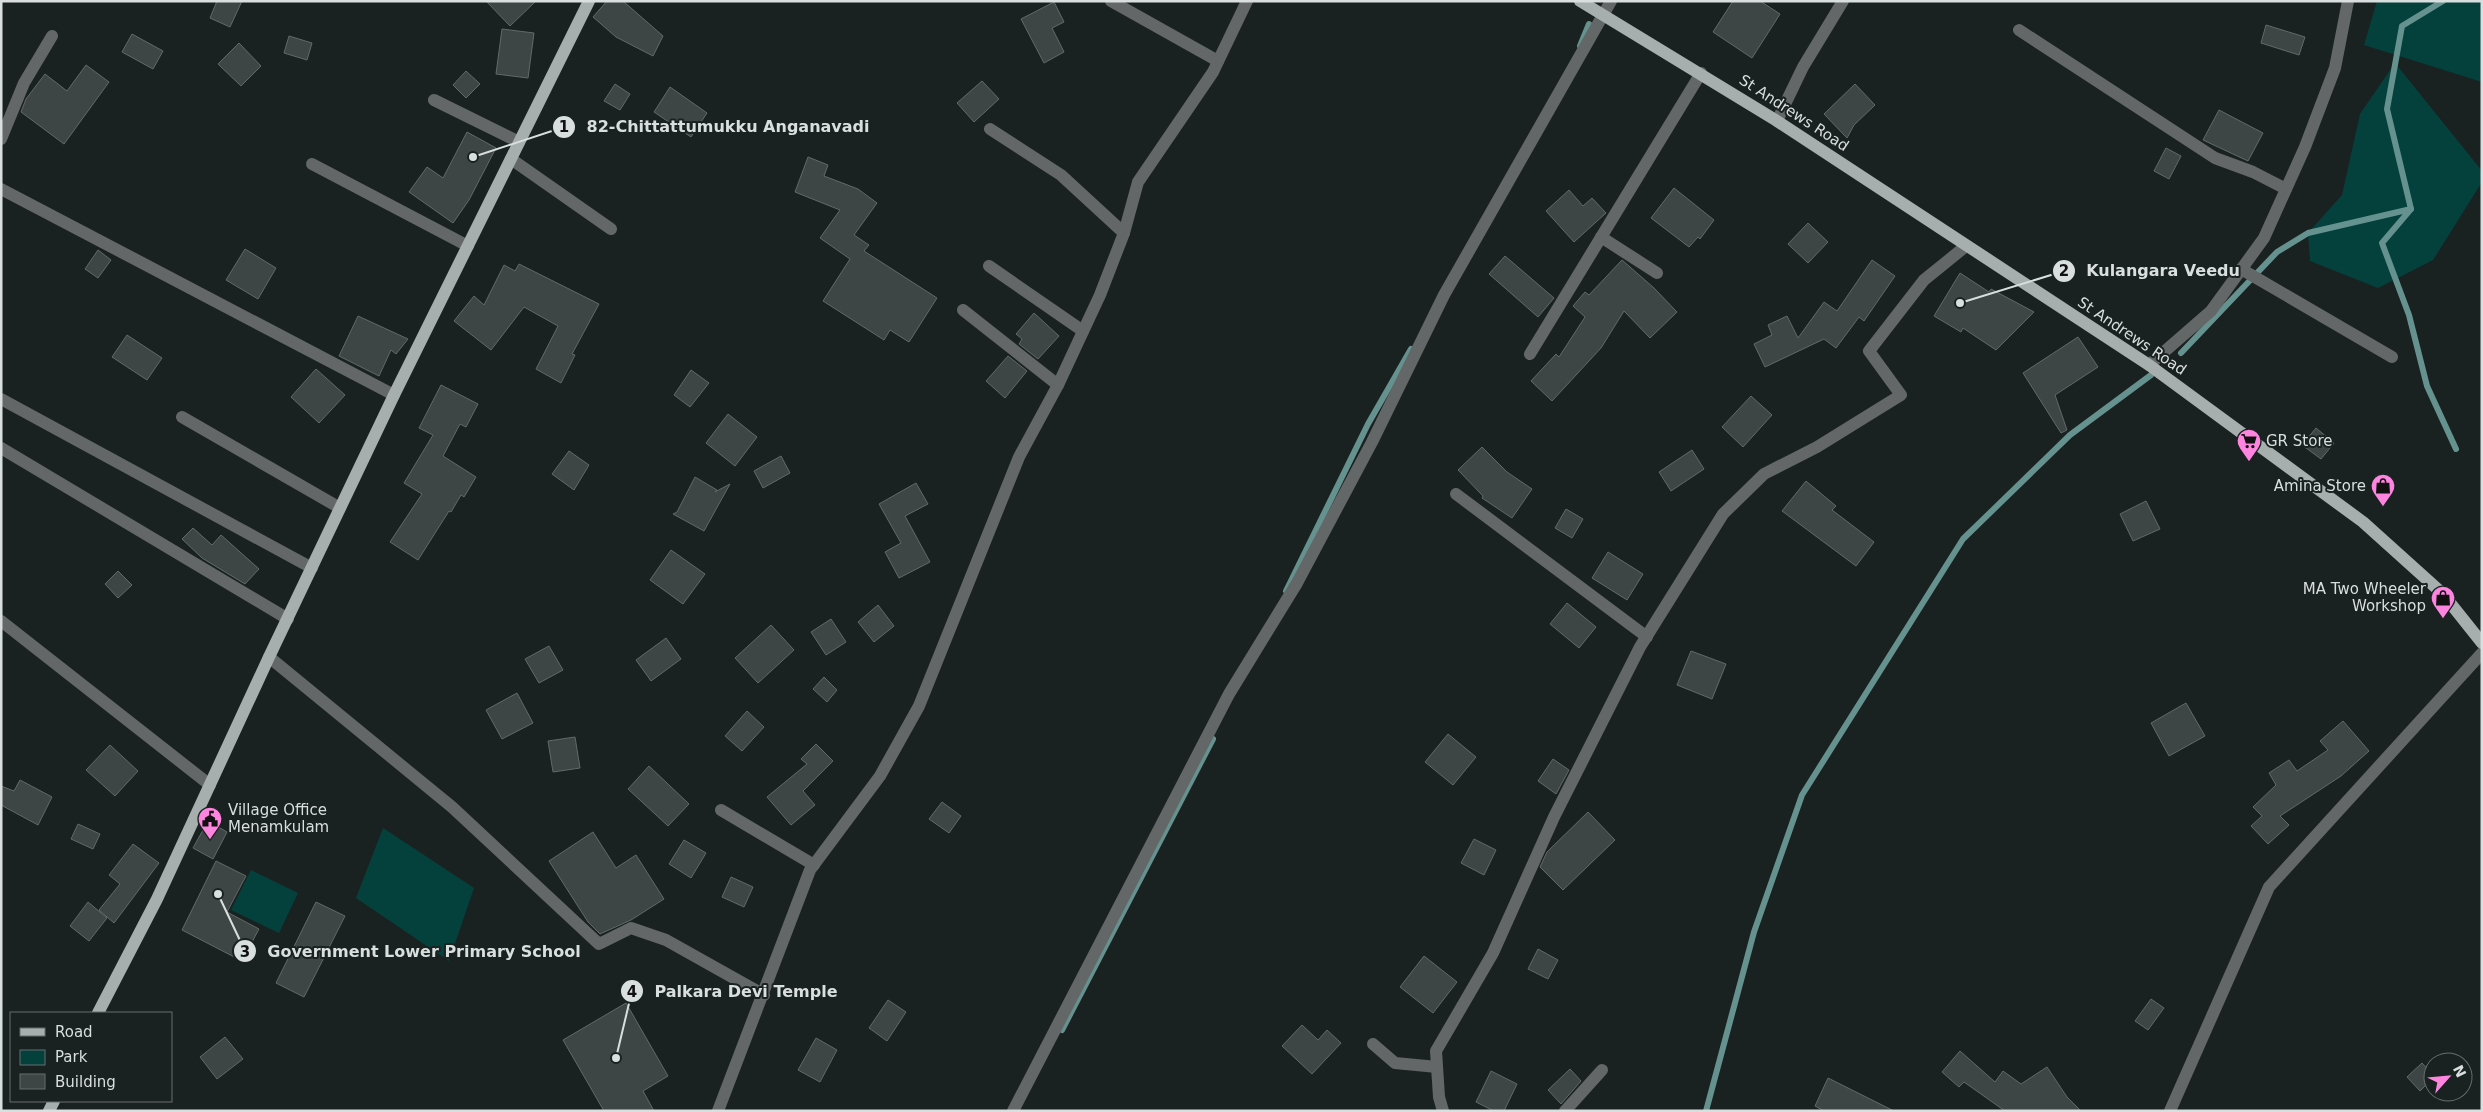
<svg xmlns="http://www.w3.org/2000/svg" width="2483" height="1112" font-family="'DejaVu Sans',sans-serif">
<rect width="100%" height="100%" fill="#1a2221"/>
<g fill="#04413d">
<path d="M2377 1H2482V82L2364 45Z"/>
<path d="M2395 63 2482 171V182L2433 260 2378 288 2310 261 2308 233 2342 195 2360 114Z"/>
<path d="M383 828 474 888 449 961 356 898Z"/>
<path d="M251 870 298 893 279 933 231 910Z"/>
</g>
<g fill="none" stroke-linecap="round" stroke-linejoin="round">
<g stroke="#65928f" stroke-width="6">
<path d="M1580 46 1589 24"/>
<path d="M2411 209 2382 243 2409 315 2427 386 2456 449"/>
<path d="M2181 353 2277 252 2308 233 2411 209 2387 109 2402 26 2443 1"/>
<path d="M1286 591 1368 424 1411 349"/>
<path d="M1062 1030 1213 739"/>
<path d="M1706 1111 1754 932 1802 795 1963 539 2070 435 2151 375"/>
</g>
</g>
<g fill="#3d4645" stroke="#616a69">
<path d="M217 1H242L230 27 210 18Z"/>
<path d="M486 1H536L510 26Z"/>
<path d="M607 1H623L663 36 653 56 616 37 593 17Z"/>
<path d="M1733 1H1760L1780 14 1752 58 1713 32Z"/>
<path d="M1054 2 1064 22 1052 28 1064 52 1044 63 1021 19Z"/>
<path d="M2266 25 2305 37 2299 55 2261 43Z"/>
<path d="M502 29 534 33 528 78 496 74Z"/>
<path d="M132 34 163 51 153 69 122 52Z"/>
<path d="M289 36 312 43 307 60 284 53Z"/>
<path d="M239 43 261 66 241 86 218 64Z"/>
<path d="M86 65 109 82 64 144 21 112 26 99 45 74 67 91Z"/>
<path d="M466 71 480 84 466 98 453 85Z"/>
<path d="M982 81 999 99 974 122 957 103Z"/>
<path d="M615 84 630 94 620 110 604 101Z"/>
<path d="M1855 84 1875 105 1854 125 1847 138 1824 114Z"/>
<path d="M670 87 707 113 691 137 654 112Z"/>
<path d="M2219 110 2263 133 2248 161 2203 140Z"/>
<path d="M467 132 496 148 469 200 453 223 409 192 427 167 443 178Z"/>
<path d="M2166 148 2181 156 2169 179 2154 171Z"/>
<path d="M808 157 828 165 824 176 858 189 877 203 854 235 869 245 864 251 937 298 909 342 890 330 884 340 823 301 850 259 820 238 840 210 795 192Z"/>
<path d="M1674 188 1714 220 1700 239 1698 237 1689 247 1651 218Z"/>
<path d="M1569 190 1583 206 1592 198 1606 213 1574 242 1546 211Z"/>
<path d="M1808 223 1828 242 1808 263 1788 244Z"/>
<path d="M245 249 276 268 258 299 226 280Z"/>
<path d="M98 250 111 260 98 278 85 269Z"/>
<path d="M1505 256 1554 298 1538 317 1489 274Z"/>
<path d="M1622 260 1654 288 1677 312 1650 338 1624 311 1601 348 1552 401 1531 381 1556 354 1559 357 1585 317 1573 306 1585 292 1589 295Z"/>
<path d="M1872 260 1895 276 1864 321 1859 317 1836 348 1824 339 1765 367 1754 344 1772 335 1768 325 1787 316 1798 338 1824 302 1837 311Z"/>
<path d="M519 264 599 304 572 354 575 355 561 383 536 369 558 326 524 307 491 350 454 321 474 296 484 305 504 265 515 271Z"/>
<path d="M1960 273 1989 292 1991 289 2034 312 1996 350 1963 328 1961 332 1934 316Z"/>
<path d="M1034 313 1059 336 1038 359 1019 344 1022 339 1016 334Z"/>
<path d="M358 316 408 339 396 354 391 350 379 376 339 356Z"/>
<path d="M127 335 162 358 147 380 112 357Z"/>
<path d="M2078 337 2098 367 2055 395 2067 430 2061 433 2023 373Z"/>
<path d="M1008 356 1027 371 1005 398 986 381Z"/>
<path d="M316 369 345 395 319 423 291 397Z"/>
<path d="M691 370 709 383 690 407 674 395Z"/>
<path d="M441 385 478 404 466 427 460 424 443 456 476 477 464 497 461 495 451 512 449 511 418 560 390 542 422 494 404 483 433 435 419 428Z"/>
<path d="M1751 396 1772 415 1743 447 1722 427Z"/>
<path d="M728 414 757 437 735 466 706 443Z"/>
<path d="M2316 428 2334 443 2321 459 2302 445Z"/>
<path d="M1482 447 1507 472 1532 489 1512 518 1482 498 1483 496 1458 470Z"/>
<path d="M1692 450 1704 469 1671 491 1659 472Z"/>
<path d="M569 451 589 465 574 490 552 474Z"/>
<path d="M781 456 790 473 763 488 754 471Z"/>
<path d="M695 477 717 490 715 492 730 484 704 531 673 514 677 512Z"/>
<path d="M1806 481 1836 506 1832 510 1874 542 1856 566 1782 511Z"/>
<path d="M916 483 928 504 905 516 930 562 899 578 885 552 901 543 879 504Z"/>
<path d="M2146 501 2160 529 2133 541 2120 514Z"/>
<path d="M1566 509 1583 519 1572 538 1555 528Z"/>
<path d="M193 528 212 545 221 535 259 569 245 584 202 558 182 539Z"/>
<path d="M671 550 705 574 683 604 650 580Z"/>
<path d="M1608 552 1643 574 1627 600 1592 578Z"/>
<path d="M118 571 132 585 118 598 105 584Z"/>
<path d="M1567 603 1596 627 1579 648 1550 624Z"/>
<path d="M878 605 894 626 874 642 858 622Z"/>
<path d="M831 619 846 642 826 655 811 632Z"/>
<path d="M771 625 794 650 758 683 735 658Z"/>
<path d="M666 638 681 659 651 681 636 660Z"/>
<path d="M549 646 563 670 539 683 525 659Z"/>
<path d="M1691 651 1726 664 1712 699 1677 685Z"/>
<path d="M824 677 837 690 827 702 813 689Z"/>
<path d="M517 693 533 723 502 739 486 710Z"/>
<path d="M2186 703 2205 736 2169 756 2151 723Z"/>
<path d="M747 711 764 727 742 751 725 736Z"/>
<path d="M2343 721 2369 751 2341 776 2280 816 2289 825 2268 844 2251 826 2262 816 2253 807 2276 785 2269 773 2289 760 2297 771 2328 750 2320 741Z"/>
<path d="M1448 734 1476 757 1453 785 1425 762Z"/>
<path d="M575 737 580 768 553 772 548 741Z"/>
<path d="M816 744 833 761 803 791 815 805 791 825 767 797 807 764 801 759Z"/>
<path d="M110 745 138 771 115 796 86 770Z"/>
<path d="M1553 759 1569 770 1556 794 1538 781Z"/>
<path d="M649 766 689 804 668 826 628 789Z"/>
<path d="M20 780 52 797 38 825 1 805V786L14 791Z"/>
<path d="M942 802 961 816 949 833 929 819Z"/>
<path d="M1588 812 1615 840 1563 890 1540 867 1547 852Z"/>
<path d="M208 821 227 832 213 859 193 848Z"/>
<path d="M78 824 100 834 93 849 71 839Z"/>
<path d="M593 832 616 868 636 855 664 899 631 920 600 934 588 922 549 861Z"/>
<path d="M1474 839 1496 850 1484 875 1461 863Z"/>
<path d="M684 840 706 853 691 878 669 864Z"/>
<path d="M133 844 159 863 114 923 99 910 120 884 109 875Z"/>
<path d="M216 861 246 876 227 912 259 929 242 961 182 930Z"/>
<path d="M731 877 753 887 744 907 722 897Z"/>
<path d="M88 902 107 918 89 941 70 926Z"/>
<path d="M316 902 345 916 304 997 276 983Z"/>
<path d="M1538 949 1558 960 1548 979 1528 969Z"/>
<path d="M1424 956 1457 982 1433 1013 1400 987Z"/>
<path d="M2151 999 2164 1008 2148 1030 2135 1021Z"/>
<path d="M888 1000 906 1012 887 1041 869 1028Z"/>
<path d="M626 1003 668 1076 643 1091 654 1111H604L563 1040Z"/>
<path d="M1302 1025 1318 1040 1327 1030 1341 1043 1312 1074 1282 1046Z"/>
<path d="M225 1037 243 1059 217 1079 200 1057Z"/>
<path d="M816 1038 837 1050 820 1082 798 1070Z"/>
<path d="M1960 1051 1995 1082 2003 1071 2021 1084 2047 1067 2067 1097 2081 1111H2005L1964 1082 1959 1087 1942 1072Z"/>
<path d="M2422 1063 2433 1075V1078L2420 1091 2407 1077Z"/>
<path d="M1570 1069 1581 1081 1561 1104 1548 1090Z"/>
<path d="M1491 1071 1517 1084 1504 1111H1494L1476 1102Z"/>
<path d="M1828 1078 1894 1111H1824L1815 1106Z"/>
</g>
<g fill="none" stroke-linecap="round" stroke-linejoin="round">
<g stroke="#636767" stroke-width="12">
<path d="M1111 1 1218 61"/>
<path d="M2019 30 2215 158 2253 172 2286 189"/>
<path d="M434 100 519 142"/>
<path d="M1777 121 1803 67 1843 1"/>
<path d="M990 129 1061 175 1124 233"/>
<path d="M1 139 24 83 52 36"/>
<path d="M511 159 611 229"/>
<path d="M312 164 468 246"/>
<path d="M1 189 394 395"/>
<path d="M1601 237 1657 273"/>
<path d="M989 266 1083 331"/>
<path d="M2241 269 2392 357"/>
<path d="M963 310 1058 385"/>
<path d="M1530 354 1701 73"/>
<path d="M2149 365 2211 311 2264 238 2305 147 2335 68 2348 1"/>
<path d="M1 399 312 568"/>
<path d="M182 417 340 508"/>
<path d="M1 448 288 619"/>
<path d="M1456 494 1647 637"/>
<path d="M1 621 210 785"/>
<path d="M269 657 452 807 599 944 631 928 666 940 764 995"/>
<path d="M721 810 814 865"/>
<path d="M1373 1044 1395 1063 1437 1067"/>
<path d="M718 1111 810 870 880 776 919 706 1019 457 1058 385 1100 295 1124 233 1138 182 1213 72 1247 1"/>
<path d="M1013 1111 1229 694 1297 583 1372 442 1444 295 1611 1"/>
<path d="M1443 1111 1439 1097 1436 1051 1493 953 1554 817 1640 647 1723 514 1764 474 1817 447 1901 395 1869 351 1924 280 1966 246"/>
<path d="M1565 1111 1602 1070"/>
<path d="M2170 1111 2269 887 2482 653"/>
</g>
<g stroke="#a7afae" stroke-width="12">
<path d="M1580 1 1777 121 2149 365 2363 522 2443 594 2482 643"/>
<path d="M98 1013 157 899 269 657 394 395 589 1"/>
<path d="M49 1111 54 1101"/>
</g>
</g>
<defs>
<symbol id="supermarket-pin" viewBox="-11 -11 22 30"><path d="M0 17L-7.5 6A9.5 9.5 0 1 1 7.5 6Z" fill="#fe85df" stroke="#1a2221"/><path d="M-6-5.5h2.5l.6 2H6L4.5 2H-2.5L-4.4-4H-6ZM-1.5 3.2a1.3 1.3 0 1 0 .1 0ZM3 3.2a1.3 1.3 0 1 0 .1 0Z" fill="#111"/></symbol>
<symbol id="shop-pin" viewBox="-11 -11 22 30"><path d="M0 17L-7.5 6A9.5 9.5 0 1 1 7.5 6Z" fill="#fe85df" stroke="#1a2221"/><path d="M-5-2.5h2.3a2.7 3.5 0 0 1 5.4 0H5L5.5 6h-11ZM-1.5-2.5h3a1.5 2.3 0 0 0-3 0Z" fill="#111"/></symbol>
<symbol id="civic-pin" viewBox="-11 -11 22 30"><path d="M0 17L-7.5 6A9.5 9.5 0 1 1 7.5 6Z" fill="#fe85df" stroke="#1a2221"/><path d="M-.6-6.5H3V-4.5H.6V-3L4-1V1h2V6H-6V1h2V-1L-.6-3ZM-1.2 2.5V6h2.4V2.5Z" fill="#111"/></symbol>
</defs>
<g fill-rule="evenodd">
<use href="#supermarket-pin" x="2235" y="427" width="28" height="38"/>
<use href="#shop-pin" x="2369" y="472" width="28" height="38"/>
<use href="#shop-pin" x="2429" y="584" width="28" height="38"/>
<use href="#civic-pin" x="196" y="805" width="28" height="38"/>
</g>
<g text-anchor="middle" stroke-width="4" stroke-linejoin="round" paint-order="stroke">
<g font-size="15" fill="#d9dede" stroke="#1a2221">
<text transform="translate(1794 113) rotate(33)" y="5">St Andrews Road</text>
<text transform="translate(2132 336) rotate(34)" y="5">St Andrews Road</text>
</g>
<g font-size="15" fill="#d9dede" stroke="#1a2221" text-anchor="start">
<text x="2266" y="446">GR Store</text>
<text x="2366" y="491" text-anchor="end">Amina Store</text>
<text x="2426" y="594" text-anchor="end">MA Two Wheeler<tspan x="2426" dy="17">Workshop</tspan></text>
<text x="228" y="815">Village Office<tspan x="228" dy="17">Menamkulam</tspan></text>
</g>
</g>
<path fill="none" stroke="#d9dede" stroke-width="2" d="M473 157L564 127M1960 303L2064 271M218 894L245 951M616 1058L632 991"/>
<g fill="#d9dede" stroke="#1a2221" stroke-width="2">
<circle cx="473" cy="157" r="5"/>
<circle cx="1960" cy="303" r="5"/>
<circle cx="218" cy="894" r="5"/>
<circle cx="616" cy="1058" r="5"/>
<circle cx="564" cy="127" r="12"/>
<circle cx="2064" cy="271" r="12"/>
<circle cx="245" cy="951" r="12"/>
<circle cx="632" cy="991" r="12"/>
</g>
<g font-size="15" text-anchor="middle" font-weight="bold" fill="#111">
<text x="564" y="132">1</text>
<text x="2064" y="276">2</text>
<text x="245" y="957">3</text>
<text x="632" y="997">4</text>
</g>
<g font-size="16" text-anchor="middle" font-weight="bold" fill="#d9dede" stroke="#1a2221" stroke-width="4" stroke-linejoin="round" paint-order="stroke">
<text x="728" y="132">82-Chittattumukku Anganavadi</text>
<text x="2163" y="276">Kulangara Veedu</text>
<text x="424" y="957">Government Lower Primary School</text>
<text x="746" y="997">Palkara Devi Temple</text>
</g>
<rect width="2483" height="1112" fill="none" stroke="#d9dede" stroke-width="5"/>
<rect x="10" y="1012" width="162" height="90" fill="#1a2221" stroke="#666d6d"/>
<rect x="20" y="1028" width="25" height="8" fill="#a7afae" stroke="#666d6d"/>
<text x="55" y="1037" font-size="15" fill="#d9dede">Road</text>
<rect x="20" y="1050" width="25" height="15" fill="#04413d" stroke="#666d6d"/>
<text x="55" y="1062" font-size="15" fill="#d9dede">Park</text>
<rect x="20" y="1074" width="25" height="15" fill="#3d4645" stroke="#666d6d"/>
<text x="55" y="1087" font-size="15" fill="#d9dede">Building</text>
<g transform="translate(2448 1077) rotate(63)"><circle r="24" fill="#1a2221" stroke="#666d6d"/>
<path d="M0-4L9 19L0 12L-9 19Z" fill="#fe85df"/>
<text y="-8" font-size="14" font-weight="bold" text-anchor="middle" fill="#d9dede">N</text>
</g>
</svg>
